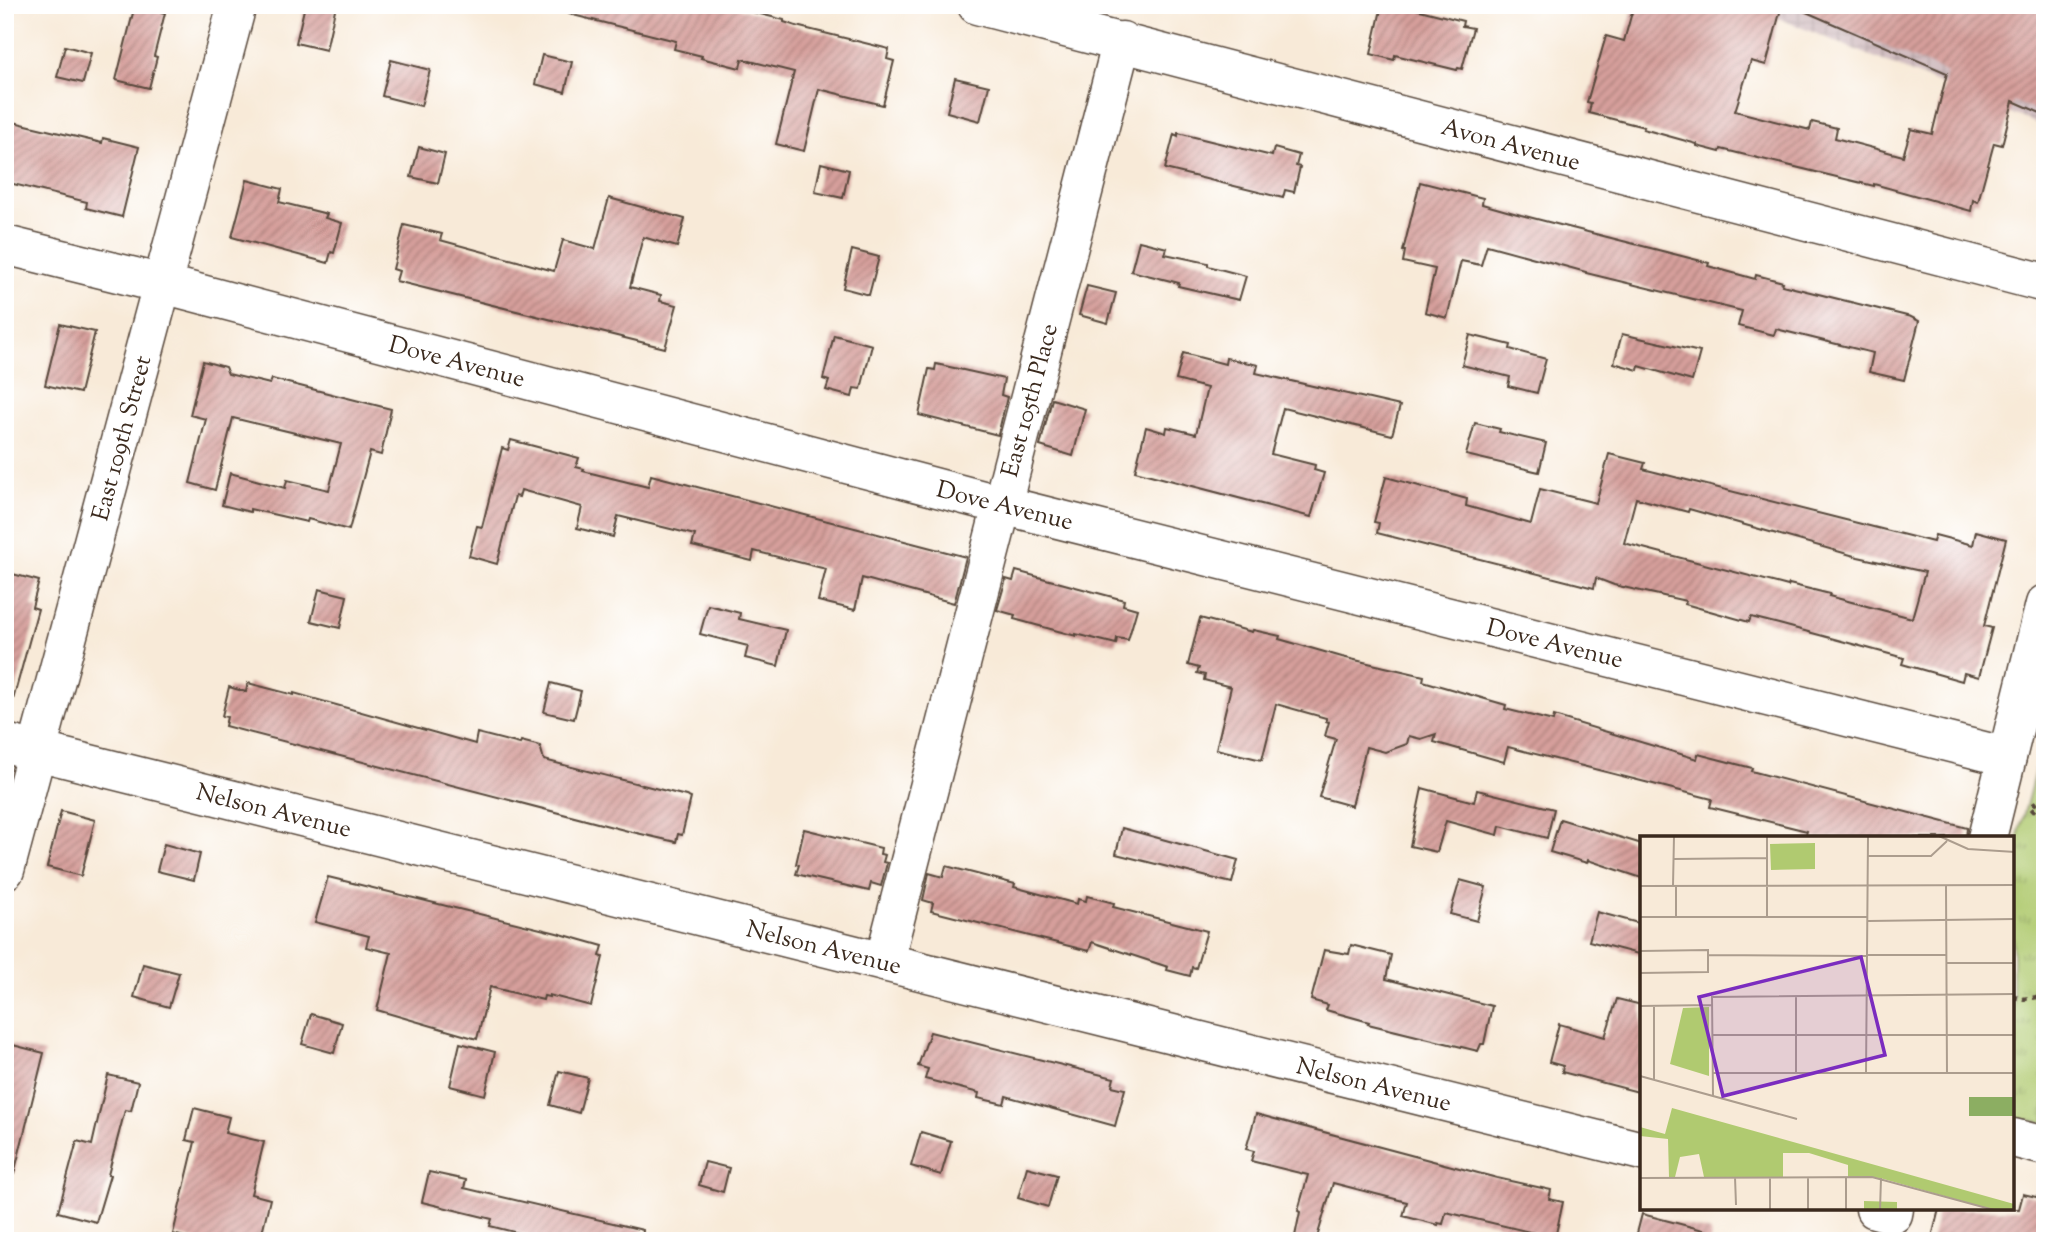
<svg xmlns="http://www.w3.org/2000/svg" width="2050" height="1246" font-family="'Sorts Mill Goudy',serif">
<defs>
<pattern id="industrial-grid" width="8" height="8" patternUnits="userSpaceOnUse" patternTransform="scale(1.75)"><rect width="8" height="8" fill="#d2bec1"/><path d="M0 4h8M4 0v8" fill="none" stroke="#b5a3a5"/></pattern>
<pattern id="park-tufts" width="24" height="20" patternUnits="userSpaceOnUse" patternTransform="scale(1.75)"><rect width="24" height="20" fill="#b0ca70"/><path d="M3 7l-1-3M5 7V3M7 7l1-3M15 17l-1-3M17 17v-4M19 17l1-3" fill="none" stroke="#90a45b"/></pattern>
<pattern id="building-hatch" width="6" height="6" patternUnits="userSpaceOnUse" patternTransform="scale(1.75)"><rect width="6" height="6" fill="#d69f9b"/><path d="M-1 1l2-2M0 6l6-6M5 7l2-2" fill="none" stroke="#af827e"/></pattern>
</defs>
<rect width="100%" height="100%" fill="#fff"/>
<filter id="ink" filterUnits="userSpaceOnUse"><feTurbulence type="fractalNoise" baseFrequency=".0143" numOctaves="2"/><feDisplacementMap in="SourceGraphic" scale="14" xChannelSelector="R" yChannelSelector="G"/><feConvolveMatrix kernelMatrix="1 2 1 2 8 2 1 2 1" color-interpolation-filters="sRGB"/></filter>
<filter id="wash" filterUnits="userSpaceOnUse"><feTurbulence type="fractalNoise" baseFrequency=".00686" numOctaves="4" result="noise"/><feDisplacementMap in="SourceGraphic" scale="28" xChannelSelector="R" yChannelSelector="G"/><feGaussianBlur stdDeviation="1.57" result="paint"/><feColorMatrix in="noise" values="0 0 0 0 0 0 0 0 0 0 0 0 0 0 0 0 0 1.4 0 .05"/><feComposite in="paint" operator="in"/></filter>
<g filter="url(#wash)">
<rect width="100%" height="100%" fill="#f8ead8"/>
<path fill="url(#industrial-grid)" d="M1746 5H2045V127Z"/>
<path fill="url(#park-tufts)" stroke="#767a47" stroke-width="2" d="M2045 733V1123L2013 1117V856Z"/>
<g id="blocks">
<g fill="url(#building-hatch)" fill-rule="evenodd">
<path d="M135 5 165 13 154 56 157 57 149 88 116 80Z"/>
<path d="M305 5H336L326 50 296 43Z"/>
<path d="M570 5H725L784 20V22L796 26 889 49 887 59 894 61 883 105 819 89 804 151 776 144 794 72 742 59 740 68 701 58 702 56 674 49 676 41 569 14Z"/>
<path d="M1382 5H1400L1463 21 1462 26 1473 28 1462 69 1458 68 1457 70 1395 55 1394 60 1371 54Z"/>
<path d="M1634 5H1782L1766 65 1751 61 1735 111 1810 130 1812 122 1837 128 1835 138 1903 156 1911 129 1932 134 1947 73 1790 5H2045V115L2013 101 2002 145 1994 143 1978 202 1973 200 1971 211 1874 184V186L1721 149 1720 152 1697 146V144L1643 129 1644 127 1589 113 1591 103 1587 102 1606 36 1624 41Z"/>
<path d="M65 46 91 53 83 83 57 77Z"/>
<path d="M542 55 572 62 565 92 535 84Z"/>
<path d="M391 60 430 70 421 106 382 96Z"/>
<path d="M955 78 989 86 980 121 947 112Z"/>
<path d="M5 120 102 143 103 138 139 147 122 217 86 208 87 202 5 182Z"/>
<path d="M1178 133 1272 156 1274 148 1299 155 1296 166 1300 167 1294 192 1285 190 1283 198 1165 169 1174 134 1178 136Z"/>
<path d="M419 147 445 154 438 183 411 177Z"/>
<path d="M821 163 849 170 843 198 815 192Z"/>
<path d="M247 180 282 189 279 202 327 214 325 218 342 223 334 253 331 252 328 263 232 237Z"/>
<path d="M1420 182 1483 198 1482 204 1521 215 1709 263 1708 266 1755 279 1756 275 1783 282 1782 285 1911 317 1919 321 1904 380 1869 372 1873 353 1776 329 1774 335 1738 326 1742 311 1586 273V272L1487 245 1481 265 1461 261 1447 318 1425 312 1435 269 1403 262 1405 251H1403Z"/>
<path d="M609 198 685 219 677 247 643 237 630 287 661 295 660 301 677 305 665 348 396 281 399 271 393 269 404 225 442 234 440 240 554 271 563 240 595 249Z"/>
<path d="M1139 241 1167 248 1165 254 1208 263V266L1246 276 1239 300 1178 286 1179 283 1131 271Z"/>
<path d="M852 250 879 257 869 295 843 288Z"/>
<path d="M1087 286 1116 293 1108 323 1079 315Z"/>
<path d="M60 324 95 332 80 393 45 385Z"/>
<path d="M1622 334 1700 352 1692 381 1639 366 1638 370 1614 363Z"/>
<path d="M834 335 872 345 861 389 854 388 852 397 826 390 829 381 823 379Z"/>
<path d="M1470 335 1511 345 1510 349 1546 359 1537 393 1508 386 1510 377 1462 365Z"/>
<path d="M1183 353 1225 364 1226 358 1258 365 1256 373 1400 406 1392 435 1283 408 1271 454 1315 465 1314 470 1324 473 1311 517 1135 471 1146 427 1166 433 1167 427 1196 434 1207 388 1176 380Z"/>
<path d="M203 361 225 367 228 374 270 384 272 379 391 409 381 455 370 452 349 530 308 519 307 522 250 509V512L222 505 230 473 285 488 287 480 329 490 341 444 233 418 215 490 190 483 206 419 190 415Z"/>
<path d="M936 364 1004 379 1001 395 1007 397 998 435 919 415 929 369 935 370Z"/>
<path d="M1052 399 1085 409 1073 456 1040 446Z"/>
<path d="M1475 423 1500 429 1499 432 1546 443 1539 472 1466 455Z"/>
<path d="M511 440 579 458 576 467 584 469 583 471 648 487 651 475 966 557 955 600 954 603 862 578 855 610 818 601 826 569 754 551 752 561 692 546 695 535 618 516 613 537 577 528 582 507 521 490 519 497 515 496 497 564 469 556 477 526 482 527 502 448 508 450Z"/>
<path d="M1609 454 1645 463 1643 469 1933 542 1935 535 1973 545 1976 531 2006 539 1984 626 1992 628 1979 677 1964 673 1962 681 1902 664 1904 658 1779 624 1751 617 1749 622 1724 615 1685 604 1686 601 1614 585 1596 578 1594 588 1377 533 1379 523 1374 522 1386 477 1467 499 1466 506 1531 524 1540 489 1596 503ZM1636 498 1688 512 1689 509 1858 557 1925 572 1912 618 1829 596 1830 594 1789 584 1788 586 1624 543Z"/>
<path d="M1016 571 1124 600 1123 605 1137 609 1128 640 1117 638 1116 644 1076 634V636L1014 619 1015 615 997 610 1006 579 1013 581Z"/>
<path d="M5 572 39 581 32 607 38 609 13 700 5 699Z"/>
<path d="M319 589 347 596 340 628 311 621Z"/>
<path d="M708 605 740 613 739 619 786 630 778 666 745 658 748 646 700 634Z"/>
<path d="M1200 618 1252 632 1253 630 1280 636 1279 639 1342 657 1424 676 1423 681 1506 705 1505 709 1553 721 1554 716 1697 759 1698 754 1752 768 1751 771 1967 828 1966 838H1805L1807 831 1710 807 1712 799 1508 747 1504 762 1434 742 1436 734 1421 739 1409 736 1407 744 1385 752 1366 747 1352 806 1319 797 1336 739 1325 736 1329 722 1326 721V718L1276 704 1262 760 1216 749 1231 687 1204 680 1205 675 1197 673 1199 668 1188 665Z"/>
<path d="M248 683 294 695V693L475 744 477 733 520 744 521 741 540 746 544 760 686 796 691 798 682 835 678 834 676 842 628 831 225 726 227 717 222 716 229 687 246 692Z"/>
<path d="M551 683 581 691 574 719 544 712Z"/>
<path d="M1422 788 1474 802 1477 790 1554 809 1547 838 1500 826 1498 835 1446 821 1437 852 1410 846Z"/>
<path d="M61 811 95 820 81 876 47 867Z"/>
<path d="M1560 819 1642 844V878L1588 860 1587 863 1550 852Z"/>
<path d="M1122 828 1238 860 1232 883 1116 854Z"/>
<path d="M804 829 881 848 880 854 885 855 883 862 887 863 881 886 871 883 869 891 796 874 799 865 796 864Z"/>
<path d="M164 844 200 854 194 880 157 871Z"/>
<path d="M946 866 1015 884 1014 887 1077 904 1078 899 1086 901 1087 896 1114 903 1113 907 1207 931 1196 968 1192 967 1190 976 1167 970 1168 967 1092 942 1089 951 931 911 933 903 923 900 929 873 943 877Z"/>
<path d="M328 877 557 933 603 946 600 956 603 957 591 1006 549 995V997L544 996 543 1000 490 987 477 1039 377 1010 391 953 366 947 369 936 315 922Z"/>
<path d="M1460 880 1486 887 1477 921 1450 914Z"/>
<path d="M1597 912 1642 924V955L1589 941Z"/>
<path d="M1351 945 1391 955 1386 979 1492 1006 1484 1044H1481L1478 1051 1368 1024 1369 1022 1326 1010 1328 1005 1311 1000 1324 950 1349 954Z"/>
<path d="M143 964 179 973 169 1007 134 997Z"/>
<path d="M1617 999 1642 1005V1093L1562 1072 1563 1066 1549 1062 1559 1024 1605 1037Z"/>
<path d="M311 1014 342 1023 334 1053 302 1044Z"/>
<path d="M930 1032 1114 1078 1112 1086 1125 1089 1115 1126 1006 1096 1004 1104 978 1098 979 1093 925 1079 928 1069 918 1066Z"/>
<path d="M5 1043 44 1053 14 1174 5 1173Z"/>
<path d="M460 1043 495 1052 485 1095 450 1086Z"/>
<path d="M559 1071 588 1078 579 1113 550 1105Z"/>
<path d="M108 1075 138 1082 131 1111 125 1110 108 1175H110L96 1222 58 1212 77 1141 92 1145Z"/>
<path d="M194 1108 229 1117 225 1133 264 1142 251 1194 270 1199 260 1241H199L173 1234 195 1142 186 1140Z"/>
<path d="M1256 1114 1497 1178 1551 1190 1549 1199 1563 1202 1555 1238 1446 1212 1443 1224 1438 1223V1225L1403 1216 1407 1202 1333 1183 1316 1241H1294L1300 1212 1298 1211 1308 1175 1251 1161 1254 1151 1246 1149Z"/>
<path d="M921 1132 951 1141 941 1175 911 1166Z"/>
<path d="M705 1162 729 1168 723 1192 699 1185Z"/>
<path d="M1027 1167 1057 1175 1048 1207 1018 1198Z"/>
<path d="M429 1172 466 1180 464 1188 643 1230 642 1241H550L490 1226 492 1219 422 1202Z"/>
<path d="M2023 1194 2045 1199V1241H1931L1939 1209H2019Z"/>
<path d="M1642 1214 1711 1232 1710 1241H1635Z"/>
</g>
</g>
</g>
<g filter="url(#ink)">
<use href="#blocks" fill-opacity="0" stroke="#57473a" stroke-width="2"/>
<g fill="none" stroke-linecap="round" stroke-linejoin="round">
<defs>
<g id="minor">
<path d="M977 5 2045 283"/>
<path d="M5 245 163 284 1002 505 2007 757"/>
<path d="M5 743 1642 1151"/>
<path d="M1987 838 2045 604"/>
<path d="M5 870 237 5"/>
<path d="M884 962 1122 41"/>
<path d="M2013 1138 2045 1146"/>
<path d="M1875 1209 1893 1214 1894 1209"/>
</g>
</defs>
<use href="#minor" stroke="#57473a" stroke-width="41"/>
<g stroke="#57473a" stroke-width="4.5" stroke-dasharray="5 5" stroke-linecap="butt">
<path d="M2045 797 2030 807 2045 823"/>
<path d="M2013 997 2023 999 2045 996"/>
</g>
<use href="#minor" stroke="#fff" stroke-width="38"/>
</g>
</g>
<g text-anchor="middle" stroke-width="6" stroke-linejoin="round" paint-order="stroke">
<g font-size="24" fill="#3b2a1e" stroke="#fff">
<text transform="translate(1511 144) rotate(15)" y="8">Avon Avenue</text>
<text transform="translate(457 361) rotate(15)" y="8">Dove Avenue</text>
<text transform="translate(1029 400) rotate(-75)" y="8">East 105th Place</text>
<text transform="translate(121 438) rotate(-75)" y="8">East 109th Street</text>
<text transform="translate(1005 505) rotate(14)" y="8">Dove Avenue</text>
<text transform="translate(1555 643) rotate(14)" y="8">Dove Avenue</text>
<text transform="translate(274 810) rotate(14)" y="8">Nelson Avenue</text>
<text transform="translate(824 947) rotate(14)" y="8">Nelson Avenue</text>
<text transform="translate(1374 1084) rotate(14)" y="8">Nelson Avenue</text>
</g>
</g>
<g transform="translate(1640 836)">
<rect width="374" height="374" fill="#f8ead8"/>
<path d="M175 7V33L131 34 130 8ZM32 272 374 368V374H354L240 342 208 341V329L169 317H143V341H64L59 318 40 321 35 341H29L28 303 0 300V291L25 298Z" fill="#b0ca70"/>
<path d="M329 261H374V280H329Z" fill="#8cae62"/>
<path d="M69 171V240L30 228 43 172ZM224 365 257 366V374H224Z" fill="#b0ca70"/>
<path fill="none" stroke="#ac9d8e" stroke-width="2" d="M127 0V80M299 0 328 13 375 16M228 20H291L307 5M33 23 127 22M0 50 375 49M33 50 34 0M36 50V80M306 50 307 238M0 81H228M228 85 375 83M0 115 68 114V136L0 137M68 119 228 120M228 119H307M307 127H375M0 170 72 169M14 170V244M72 199H375M72 237H375M156 238V161M226 238 228 0M0 240 157 283M73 260 72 161 375 158M95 341 96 369M130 341V374M0 342 232 341 354 374M168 374V341M206 374V341M240 374 241 342"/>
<path fill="#7b2cbf" fill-opacity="0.15" stroke="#7b2cbf" stroke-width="3.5" d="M221 121 245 219 83 260 59 161Z"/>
<rect width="374" height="374" fill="none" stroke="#3b2a1e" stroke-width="3.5"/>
</g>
<rect width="2050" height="1246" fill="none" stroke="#fff" stroke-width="28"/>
</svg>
